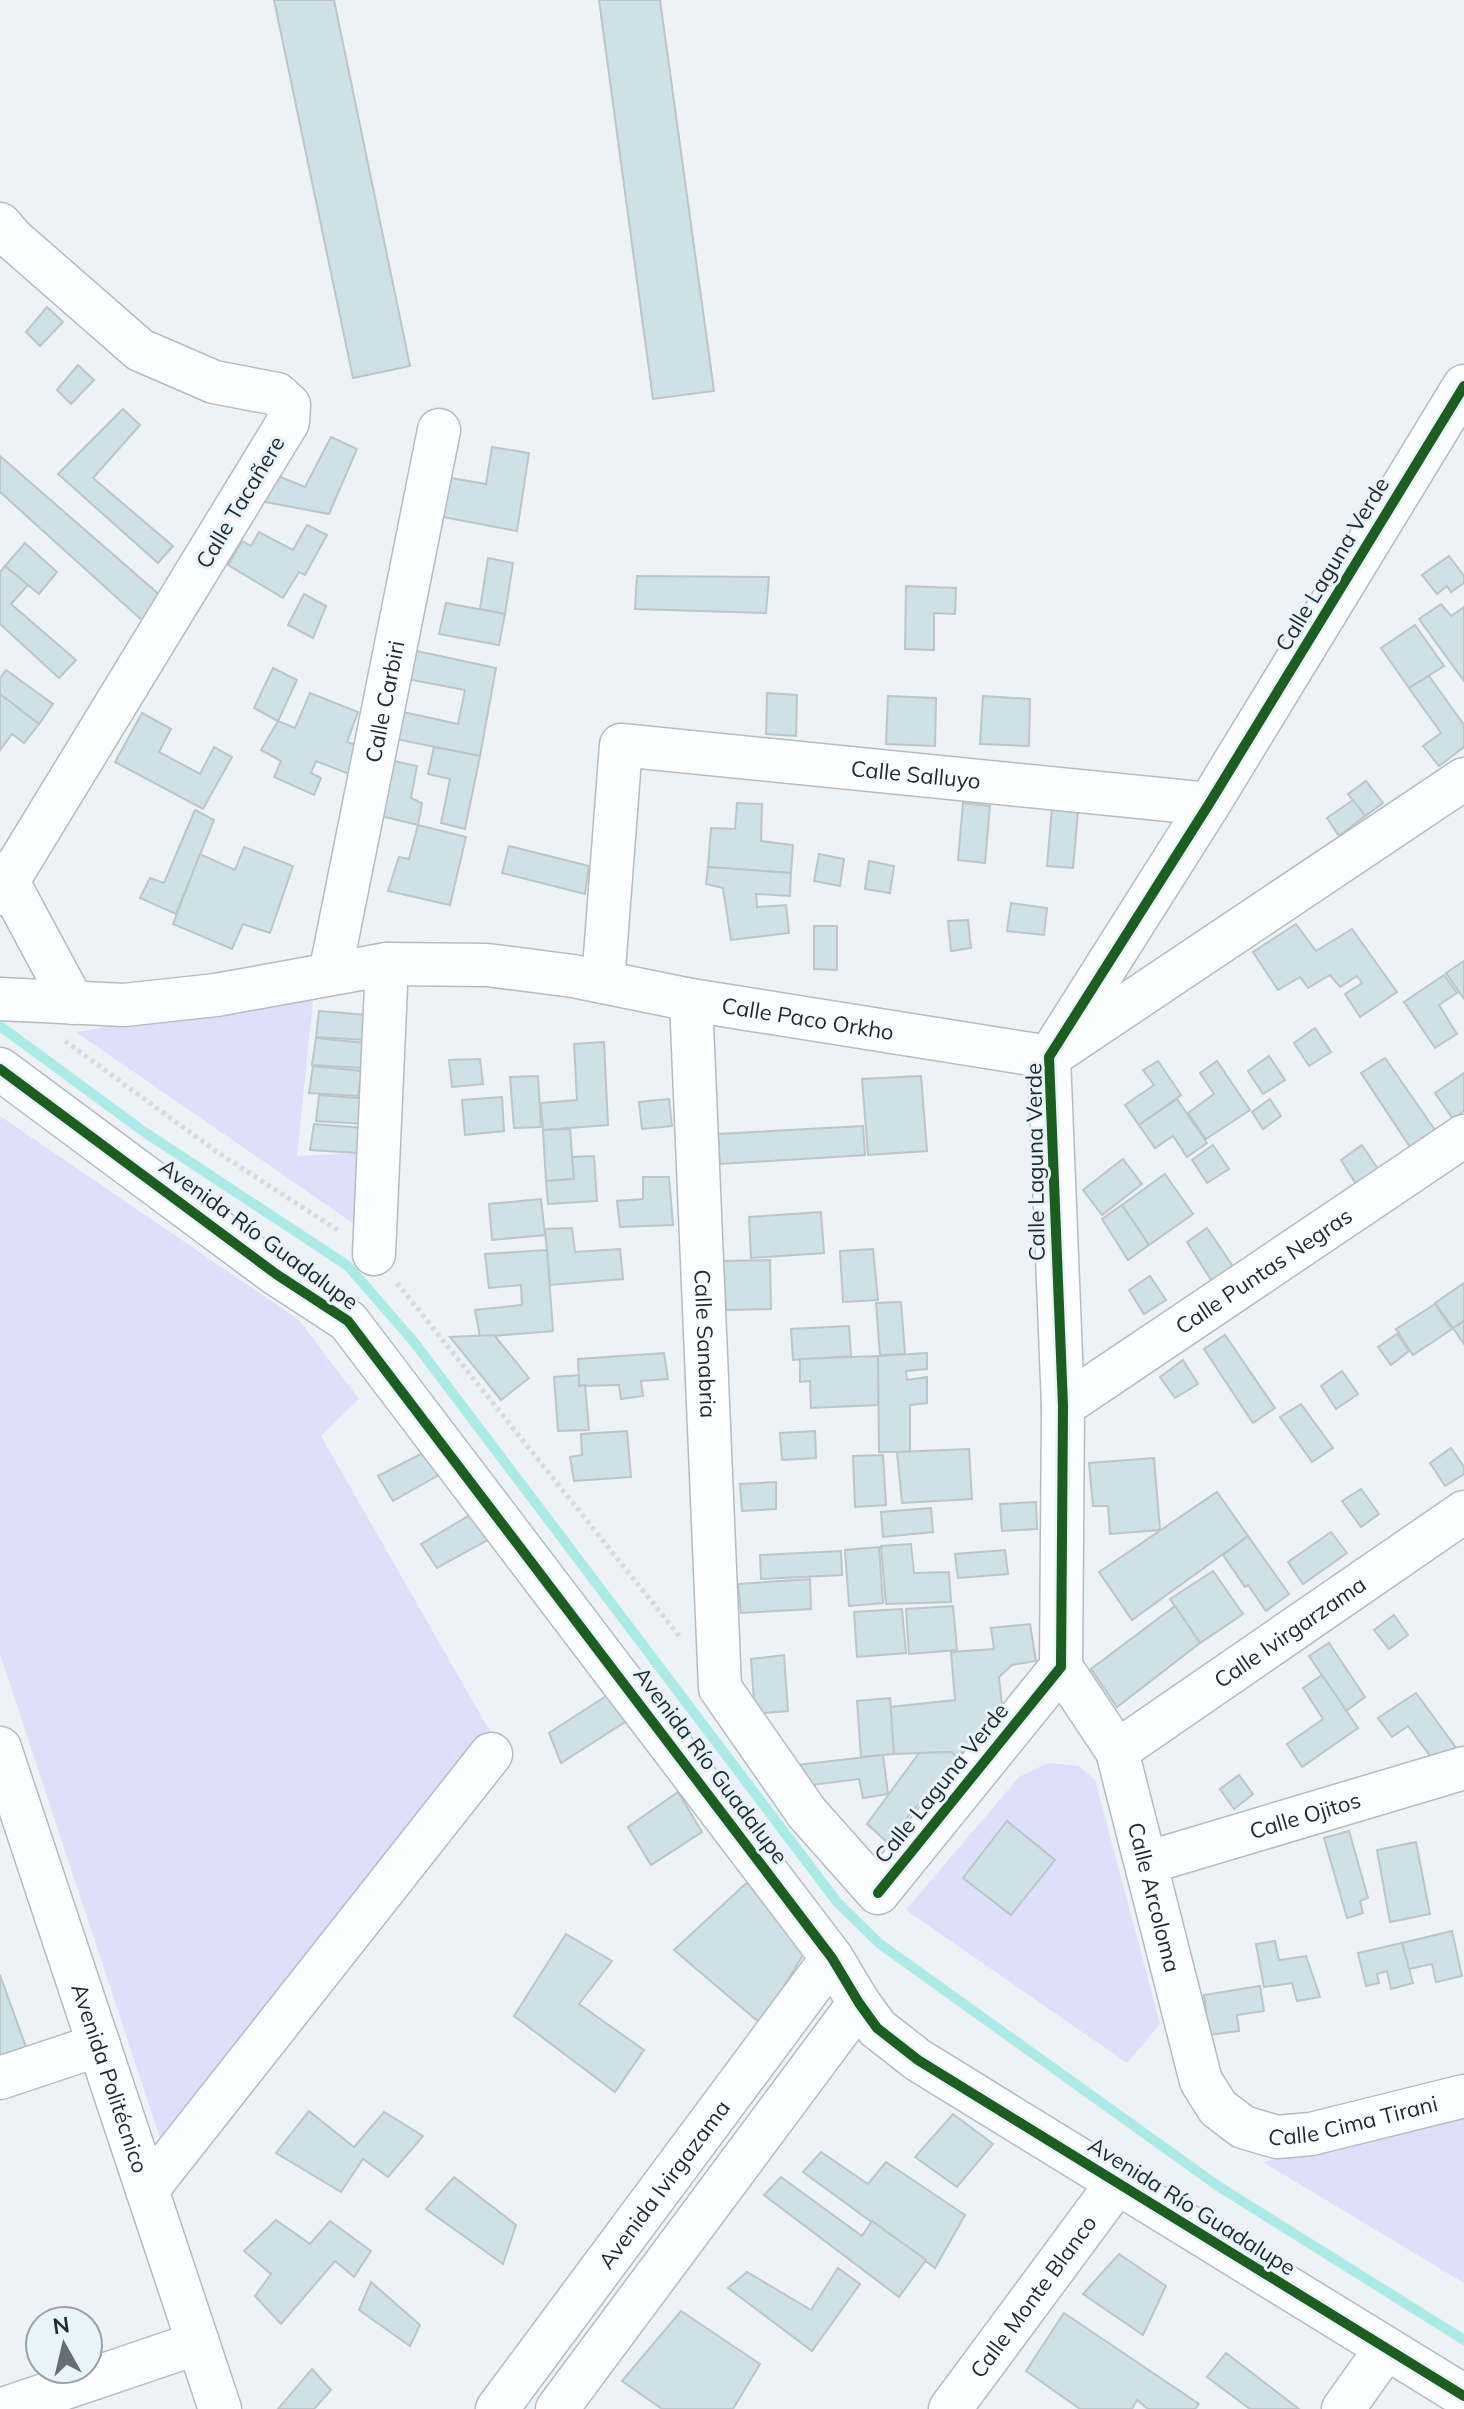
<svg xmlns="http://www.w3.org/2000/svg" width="1464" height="2409" font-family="Mulish,sans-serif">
<rect width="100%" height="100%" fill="#ecf2f6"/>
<g fill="#dedff8">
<path d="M314 991 297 1156 359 1153 360 1228 76 1032Z"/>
<path d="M0 1116 299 1320 359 1399 321 1436 492 1735 164 2150 0 1654Z"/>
<path d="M1048 1763 1079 1766 1095 1780 1160 2024 1127 2063 906 1910 1019 1777Z"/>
<path d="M1464 2114V2283L1263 2162Z"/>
</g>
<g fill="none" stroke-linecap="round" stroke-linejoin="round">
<path stroke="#aceae7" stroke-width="10" d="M0 1026 143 1131 348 1266 414 1342 837 1902 880 1944 1218 2186 1464 2340"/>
</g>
<g fill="#cee1e6" stroke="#bcc5c9" stroke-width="2">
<path d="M274 0H334L410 366 353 378Z"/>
<path d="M599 0H660L714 391 653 399Z"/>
<path d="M47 307 63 322 40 346 26 332Z"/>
<path d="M78 365 94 380 71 404 57 390Z"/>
<path d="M123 409 140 425 93 478 173 546 158 563 58 474Z"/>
<path d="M331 437 357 449 329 514 265 502 278 476 305 487Z"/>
<path d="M492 447 529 453 517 531 443 517 451 478 486 484Z"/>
<path d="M0 456 162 597 146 624 0 492Z"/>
<path d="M307 525 327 535 305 575 299 572 283 598 228 565 242 541 251 546 259 532 293 550Z"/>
<path d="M25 543 57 572 39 594 5 566Z"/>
<path d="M1449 556 1464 576V583L1451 592 1447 586 1437 594 1422 575Z"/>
<path d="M488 558 513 563 505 614 480 609Z"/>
<path d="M5 566 28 585 11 604 76 660 59 678 0 624V572Z"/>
<path d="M637 576 769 577 766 613 635 609Z"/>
<path d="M906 586 956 588 955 614 934 613V650L905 649Z"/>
<path d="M304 594 326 606 313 638 288 625Z"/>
<path d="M446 603 505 614 499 645 439 634Z"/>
<path d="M1441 604 1451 616 1464 607V681L1419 619Z"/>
<path d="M1415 625 1444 666 1409 688 1381 648Z"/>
<path d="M412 650 496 668 480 756 396 739 403 712 458 724 465 690 407 679Z"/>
<path d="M273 668 297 680 278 721 254 708Z"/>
<path d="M6 670 53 704 39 724 0 694V678Z"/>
<path d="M1429 676 1464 725V747L1439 766 1423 746 1441 733 1409 688Z"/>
<path d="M310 693 358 712 347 742 361 747 349 774 316 761 311 773 321 778 314 795 274 777 281 761 261 750 278 721 295 728Z"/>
<path d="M767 693 797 695 796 736 766 734Z"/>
<path d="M0 694 39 724 24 743 12 734 0 750Z"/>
<path d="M888 696 936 698 935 746 886 744Z"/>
<path d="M983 696 1030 699 1029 746 980 744Z"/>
<path d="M142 713 171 729 159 752 200 774 214 747 232 757 203 809 115 762Z"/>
<path d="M434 747 480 756 465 829 441 823 450 779 428 774Z"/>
<path d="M389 760 417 766 411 798 422 803 418 825 377 815Z"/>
<path d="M1366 781 1383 803 1365 816 1348 794Z"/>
<path d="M1353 800 1365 816 1339 836 1327 818Z"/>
<path d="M737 803 762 804 761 841 793 845 791 873 708 867 711 828 735 829Z"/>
<path d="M963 803 990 806 985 863 958 860Z"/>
<path d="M1052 808 1078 812 1073 868 1047 866Z"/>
<path d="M195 810 214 820 176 914 140 898 150 878 164 883Z"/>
<path d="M418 825 466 837 450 905 388 891 399 857 409 859Z"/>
<path d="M509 846 589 866 585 894 502 873Z"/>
<path d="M244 847 293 866 270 933 243 924 232 949 173 924 200 854 235 870Z"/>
<path d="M819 854 844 859 840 886 814 881Z"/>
<path d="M869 861 894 866 890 893 865 889Z"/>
<path d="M708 867 791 873 790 896 756 894 757 907 786 905 789 933 731 940 723 888 706 884Z"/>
<path d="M1011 903 1047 908 1044 935 1007 931Z"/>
<path d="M968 920 971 948 951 951 948 921Z"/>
<path d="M1296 924 1316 951 1352 929 1397 992 1360 1017 1345 994 1362 983 1357 976 1340 987 1330 975 1308 988 1300 977 1278 990 1253 952Z"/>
<path d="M814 926H837V970L814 969Z"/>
<path d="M1464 961V999L1446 973Z"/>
<path d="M1444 975 1457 993 1439 1005 1457 1034 1435 1048 1404 1002Z"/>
<path d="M319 1011 368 1015 365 1040 316 1037Z"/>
<path d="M1315 1028 1331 1052 1309 1066 1294 1043Z"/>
<path d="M316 1038 365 1043 361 1068 312 1065Z"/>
<path d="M604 1042 608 1125 543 1130 541 1103 577 1100 574 1044Z"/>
<path d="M1269 1056 1285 1080 1263 1094 1248 1071Z"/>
<path d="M1385 1058 1435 1130 1410 1147 1361 1073Z"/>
<path d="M480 1059 483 1084 452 1087 449 1060Z"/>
<path d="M1158 1061 1181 1095 1139 1125 1125 1105 1154 1085 1143 1070Z"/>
<path d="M1217 1061 1250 1110 1206 1139 1188 1113 1214 1094 1200 1073Z"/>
<path d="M313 1066 362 1071 358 1096 309 1093Z"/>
<path d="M1464 1073V1111L1453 1119 1435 1093Z"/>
<path d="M538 1076 541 1127 514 1128 510 1077Z"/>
<path d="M921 1076 927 1151 868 1155 862 1079Z"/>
<path d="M319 1095 369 1099 365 1124 316 1121Z"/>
<path d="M502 1097 504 1131 465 1135 462 1100Z"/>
<path d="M669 1099 672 1126 642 1129 639 1102Z"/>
<path d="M1177 1099 1207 1143 1187 1157 1173 1136 1155 1148 1139 1125Z"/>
<path d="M1270 1099 1281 1116 1263 1129 1252 1112Z"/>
<path d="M314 1124 363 1128 359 1153 310 1150Z"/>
<path d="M863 1126 865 1155 720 1164 718 1134Z"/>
<path d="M570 1129 574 1179 546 1181 543 1130Z"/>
<path d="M1213 1145 1229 1169 1207 1183 1192 1160Z"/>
<path d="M1362 1145 1378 1169 1356 1184 1341 1160Z"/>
<path d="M594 1156 597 1201 548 1204 546 1181 574 1179 572 1157Z"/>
<path d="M1123 1159 1142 1184 1102 1215 1083 1190Z"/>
<path d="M1165 1174 1193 1214 1149 1245 1122 1205Z"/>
<path d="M643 1177H669L673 1225 620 1227 617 1201 643 1199Z"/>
<path d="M541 1199 545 1235 492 1240 489 1204Z"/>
<path d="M1122 1205 1149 1245 1128 1260 1102 1219Z"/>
<path d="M821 1212 824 1253 751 1258 749 1217Z"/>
<path d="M572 1228 575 1252 620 1249 623 1279 550 1285 545 1229Z"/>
<path d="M1207 1228 1234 1268 1213 1283 1187 1242Z"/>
<path d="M873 1249 878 1300 843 1302 840 1251Z"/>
<path d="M547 1250 553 1331 480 1337 475 1310 522 1305 521 1285 489 1288 485 1254Z"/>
<path d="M770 1260 771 1309 726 1310 723 1261Z"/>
<path d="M1150 1276 1166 1300 1144 1314 1129 1290Z"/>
<path d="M1464 1283V1321L1453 1328 1435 1303Z"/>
<path d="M901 1302 905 1354 880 1355 876 1303Z"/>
<path d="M1435 1304 1452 1329 1413 1355 1396 1329Z"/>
<path d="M1464 1321V1344L1453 1328Z"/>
<path d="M849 1326 851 1356 793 1360 791 1329Z"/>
<path d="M1397 1334 1409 1351 1391 1365 1378 1347Z"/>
<path d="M494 1335 529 1378 501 1400 450 1337Z"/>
<path d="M1225 1335 1275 1408 1253 1423 1204 1349Z"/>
<path d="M664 1353 668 1379 641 1381 643 1396 621 1399 619 1385 579 1386 578 1359Z"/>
<path d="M927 1353V1369L906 1371 907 1380 927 1377V1403L910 1405V1452H879L878 1356Z"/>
<path d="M878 1356V1405L811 1408 810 1381 800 1382V1359Z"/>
<path d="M1183 1360 1198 1384 1175 1398 1160 1377Z"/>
<path d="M1342 1371 1358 1394 1336 1409 1321 1386Z"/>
<path d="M579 1375V1386L585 1385 589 1430 558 1431 554 1377Z"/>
<path d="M1301 1404 1333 1448 1312 1462 1280 1417Z"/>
<path d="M627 1431 631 1477 574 1481 570 1457 582 1455 581 1434Z"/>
<path d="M815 1431 816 1458 782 1460 780 1433Z"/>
<path d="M446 1441 460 1463 393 1501 378 1476Z"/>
<path d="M1451 1448 1464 1467V1474L1445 1486 1430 1463Z"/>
<path d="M969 1449 972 1499 902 1503 897 1452Z"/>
<path d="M883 1455 886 1505 855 1507 853 1456Z"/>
<path d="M1154 1458 1160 1530 1110 1534 1108 1506H1093L1089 1463Z"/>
<path d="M776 1482V1509L742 1511 740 1484Z"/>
<path d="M1361 1489 1379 1514 1361 1527 1342 1501Z"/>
<path d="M1217 1492 1248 1536 1132 1620 1099 1572Z"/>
<path d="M492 1502 513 1526 437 1568 421 1544Z"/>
<path d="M1036 1502 1037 1529 1002 1531 1000 1504Z"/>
<path d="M931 1508 933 1532 883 1537 881 1512Z"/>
<path d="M1331 1532 1347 1553 1303 1584 1288 1562Z"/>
<path d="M1248 1536 1289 1594 1266 1611 1248 1585 1245 1587 1223 1555Z"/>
<path d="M911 1544 914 1573 949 1572 951 1602 886 1604 881 1546Z"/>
<path d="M879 1547 883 1603 849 1606 845 1550Z"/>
<path d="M1005 1550 1008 1574 958 1578 955 1554Z"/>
<path d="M841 1551 842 1575 761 1579 760 1555Z"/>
<path d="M1213 1571 1243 1614 1200 1643 1170 1599Z"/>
<path d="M810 1579 811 1609 741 1613 738 1584Z"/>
<path d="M953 1606 957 1650 909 1654 906 1609Z"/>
<path d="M1175 1606 1200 1643 1117 1707 1091 1669Z"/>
<path d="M902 1609 906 1653 857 1657 854 1612Z"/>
<path d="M1394 1615 1408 1635 1389 1649 1374 1630Z"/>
<path d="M1030 1624 1036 1661 1012 1665 999 1677 1002 1706 958 1757 951 1752 894 1754 890 1707 955 1700 951 1652 994 1649 991 1628Z"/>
<path d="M1329 1643 1365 1697 1346 1711 1309 1656Z"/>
<path d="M784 1655 788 1711 755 1714 751 1659Z"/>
<path d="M1322 1675 1358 1728 1302 1767 1287 1744 1323 1719 1303 1688Z"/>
<path d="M614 1691 636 1715 561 1763 549 1733Z"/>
<path d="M1416 1693 1457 1749 1431 1757 1408 1726 1392 1737 1378 1718Z"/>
<path d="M890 1698 894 1754 861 1757 857 1701Z"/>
<path d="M951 1752 958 1757 887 1842 867 1824 919 1753Z"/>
<path d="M883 1755 888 1794 863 1798 859 1779 804 1786 796 1765Z"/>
<path d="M1239 1775 1253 1794 1234 1809 1220 1789Z"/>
<path d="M678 1792 702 1832 651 1865 628 1827Z"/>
<path d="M1007 1821 1055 1860 1011 1915 963 1878Z"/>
<path d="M1349 1831 1368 1898 1360 1901 1363 1913 1347 1918 1324 1838Z"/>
<path d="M1416 1842 1430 1914 1390 1922 1377 1850Z"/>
<path d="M754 1876 803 1955 761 2024 674 1950Z"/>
<path d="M1452 1931 1462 1976 1436 1982 1432 1964 1409 1969 1402 1943Z"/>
<path d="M566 1934 612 1961 579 2004 644 2050 615 2092 514 2016Z"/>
<path d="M1275 1941 1279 1960 1306 1956 1320 1997 1297 2001 1292 1983 1264 1987 1256 1944Z"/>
<path d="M1402 1943 1413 1983 1391 1989 1387 1971 1377 1974 1379 1983 1366 1986 1358 1953Z"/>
<path d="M0 1975 26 2047 0 2056Z"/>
<path d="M1260 1986 1264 2011 1237 2015 1239 2031 1209 2035 1204 1995Z"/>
<path d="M309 2111 354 2147 384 2112 423 2136 388 2177 363 2159 341 2192 276 2153Z"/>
<path d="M953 2114 993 2144 957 2187 915 2157Z"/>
<path d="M821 2152 868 2184 886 2162 965 2215 935 2268 803 2172Z"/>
<path d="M454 2177 516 2225 503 2264 426 2209Z"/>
<path d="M781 2177 862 2236 872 2221 926 2260 899 2297 764 2195Z"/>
<path d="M276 2220 310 2244 330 2221 371 2251 354 2277 335 2261 281 2324 255 2296 271 2274 244 2251Z"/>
<path d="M1119 2254 1166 2286 1143 2335 1083 2294Z"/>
<path d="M838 2268 860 2284 812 2351 728 2288 747 2272 811 2310Z"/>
<path d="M371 2282 420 2325 410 2346 359 2310Z"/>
<path d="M681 2311 760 2364 733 2409H662L622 2381Z"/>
<path d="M1064 2313 1199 2404 1195 2409H1148L1137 2400 1132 2409H1080L1026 2371Z"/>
<path d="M1226 2353 1299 2409H1250L1207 2377Z"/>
<path d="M312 2369 331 2390 314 2409H278Z"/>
</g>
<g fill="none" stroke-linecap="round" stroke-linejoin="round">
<defs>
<g id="minor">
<path d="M0 224 13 239 140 350 214 382 277 394 289 405 288 422 0 894"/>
<path d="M0 873 8 882 73 1003"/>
<path id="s1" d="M330 974 439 430"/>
<path id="s2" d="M603 982 621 745 1209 804"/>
<path id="s3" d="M0 999 124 1005 216 995 387 964 487 965 573 976 691 1000 1049 1057 1464 779"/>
<path id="s4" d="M691 1000 720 1688 807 1813 878 1893 1061 1667 1063 1406 1049 1057 1209 804 1464 386"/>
<path d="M0 1069 276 1274 348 1321 832 1958 859 2003 877 2028 918 2060 1464 2396"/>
<path d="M374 1254 387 964"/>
<path id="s5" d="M1063 1406 1464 1136"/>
<path id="s6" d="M1061 1667 1117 1751 1201 2081 1218 2108 1243 2127 1277 2137 1311 2134 1464 2096"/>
<path id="s7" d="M0 1748 220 2409"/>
<path id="s8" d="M1117 1751 1464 1512"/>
<path id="s9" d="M1146 1863 1464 1768"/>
<path d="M0 2078 99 2045"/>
<path d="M147 2190 491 1754"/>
<path d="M3 2409 198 2343"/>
<path id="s10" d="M497 2409 832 1958"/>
<path d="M557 2409 859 2003"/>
<path id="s11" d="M950 2409 1118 2182"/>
<path d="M1343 2409 1385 2350"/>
</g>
</defs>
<use href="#minor" stroke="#b5bcc1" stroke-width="45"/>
<g stroke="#d8dadc" stroke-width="5" stroke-dasharray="4 4" stroke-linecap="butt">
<path d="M65 1041 217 1152 339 1231"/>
<path d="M397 1283 680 1637"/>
</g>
<use href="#minor" stroke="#fcfdfe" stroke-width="42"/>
<defs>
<g id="cycleway">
<path d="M0 1069 276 1274 348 1321 832 1958 859 2003 877 2028 918 2060 1464 2396"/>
<path d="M878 1893 1061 1667 1063 1406 1049 1057 1209 804 1464 386"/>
</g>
</defs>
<use href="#cycleway" stroke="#e8f3fa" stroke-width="15"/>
<use href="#cycleway" stroke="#1b5e20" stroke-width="10"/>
</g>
<g text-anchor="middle" stroke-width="6" stroke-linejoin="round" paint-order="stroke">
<g font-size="22" fill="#1f2930" stroke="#e8f3fa">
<text transform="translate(240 502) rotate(-59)" y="8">Calle Tacañere</text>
<text transform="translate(1332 564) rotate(-59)" y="8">Calle Laguna Verde</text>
<text dy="8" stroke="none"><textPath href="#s1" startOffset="278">Calle Carbiri</textPath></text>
<text dy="8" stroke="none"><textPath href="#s2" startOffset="534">Calle Salluyo</textPath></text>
<text dy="8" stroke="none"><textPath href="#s3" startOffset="816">Calle Paco Orkho</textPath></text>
<text transform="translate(1035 1162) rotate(-91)" y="8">Calle Laguna Verde</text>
<text transform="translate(259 1234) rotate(36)" y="8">Avenida Río Guadalupe</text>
<text dy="8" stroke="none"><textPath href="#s5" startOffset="242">Calle Puntas Negras</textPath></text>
<text dy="8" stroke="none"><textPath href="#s4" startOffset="344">Calle Sanabria</textPath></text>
<text dy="8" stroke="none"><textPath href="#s8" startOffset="210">Calle Ivirgarzama</textPath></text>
<text transform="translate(711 1765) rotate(53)" y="8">Avenida Río Guadalupe</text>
<text transform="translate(941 1783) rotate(-51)" y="8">Calle Laguna Verde</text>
<text dy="8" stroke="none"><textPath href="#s9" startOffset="166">Calle Ojitos</textPath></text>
<text dy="8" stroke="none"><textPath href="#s6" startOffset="252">Calle Arcoloma</textPath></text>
<text dy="8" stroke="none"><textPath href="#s7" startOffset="348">Avenida Politécnico</textPath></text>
<text dy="8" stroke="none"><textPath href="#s6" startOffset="618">Calle Cima Tirani</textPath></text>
<text dy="8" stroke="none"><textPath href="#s10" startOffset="280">Avenida Ivirgazama</textPath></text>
<text transform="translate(1192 2206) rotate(32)" y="8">Avenida Río Guadalupe</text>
<text dy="8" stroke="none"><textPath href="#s11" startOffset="140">Calle Monte Blanco</textPath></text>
</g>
</g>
<g transform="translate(64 2345) rotate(352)"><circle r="38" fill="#e8f3fa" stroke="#98a2a9" stroke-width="2"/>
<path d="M0-6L14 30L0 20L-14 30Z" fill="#676f75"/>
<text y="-12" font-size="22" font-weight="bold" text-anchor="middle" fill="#1f2930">N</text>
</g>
</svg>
